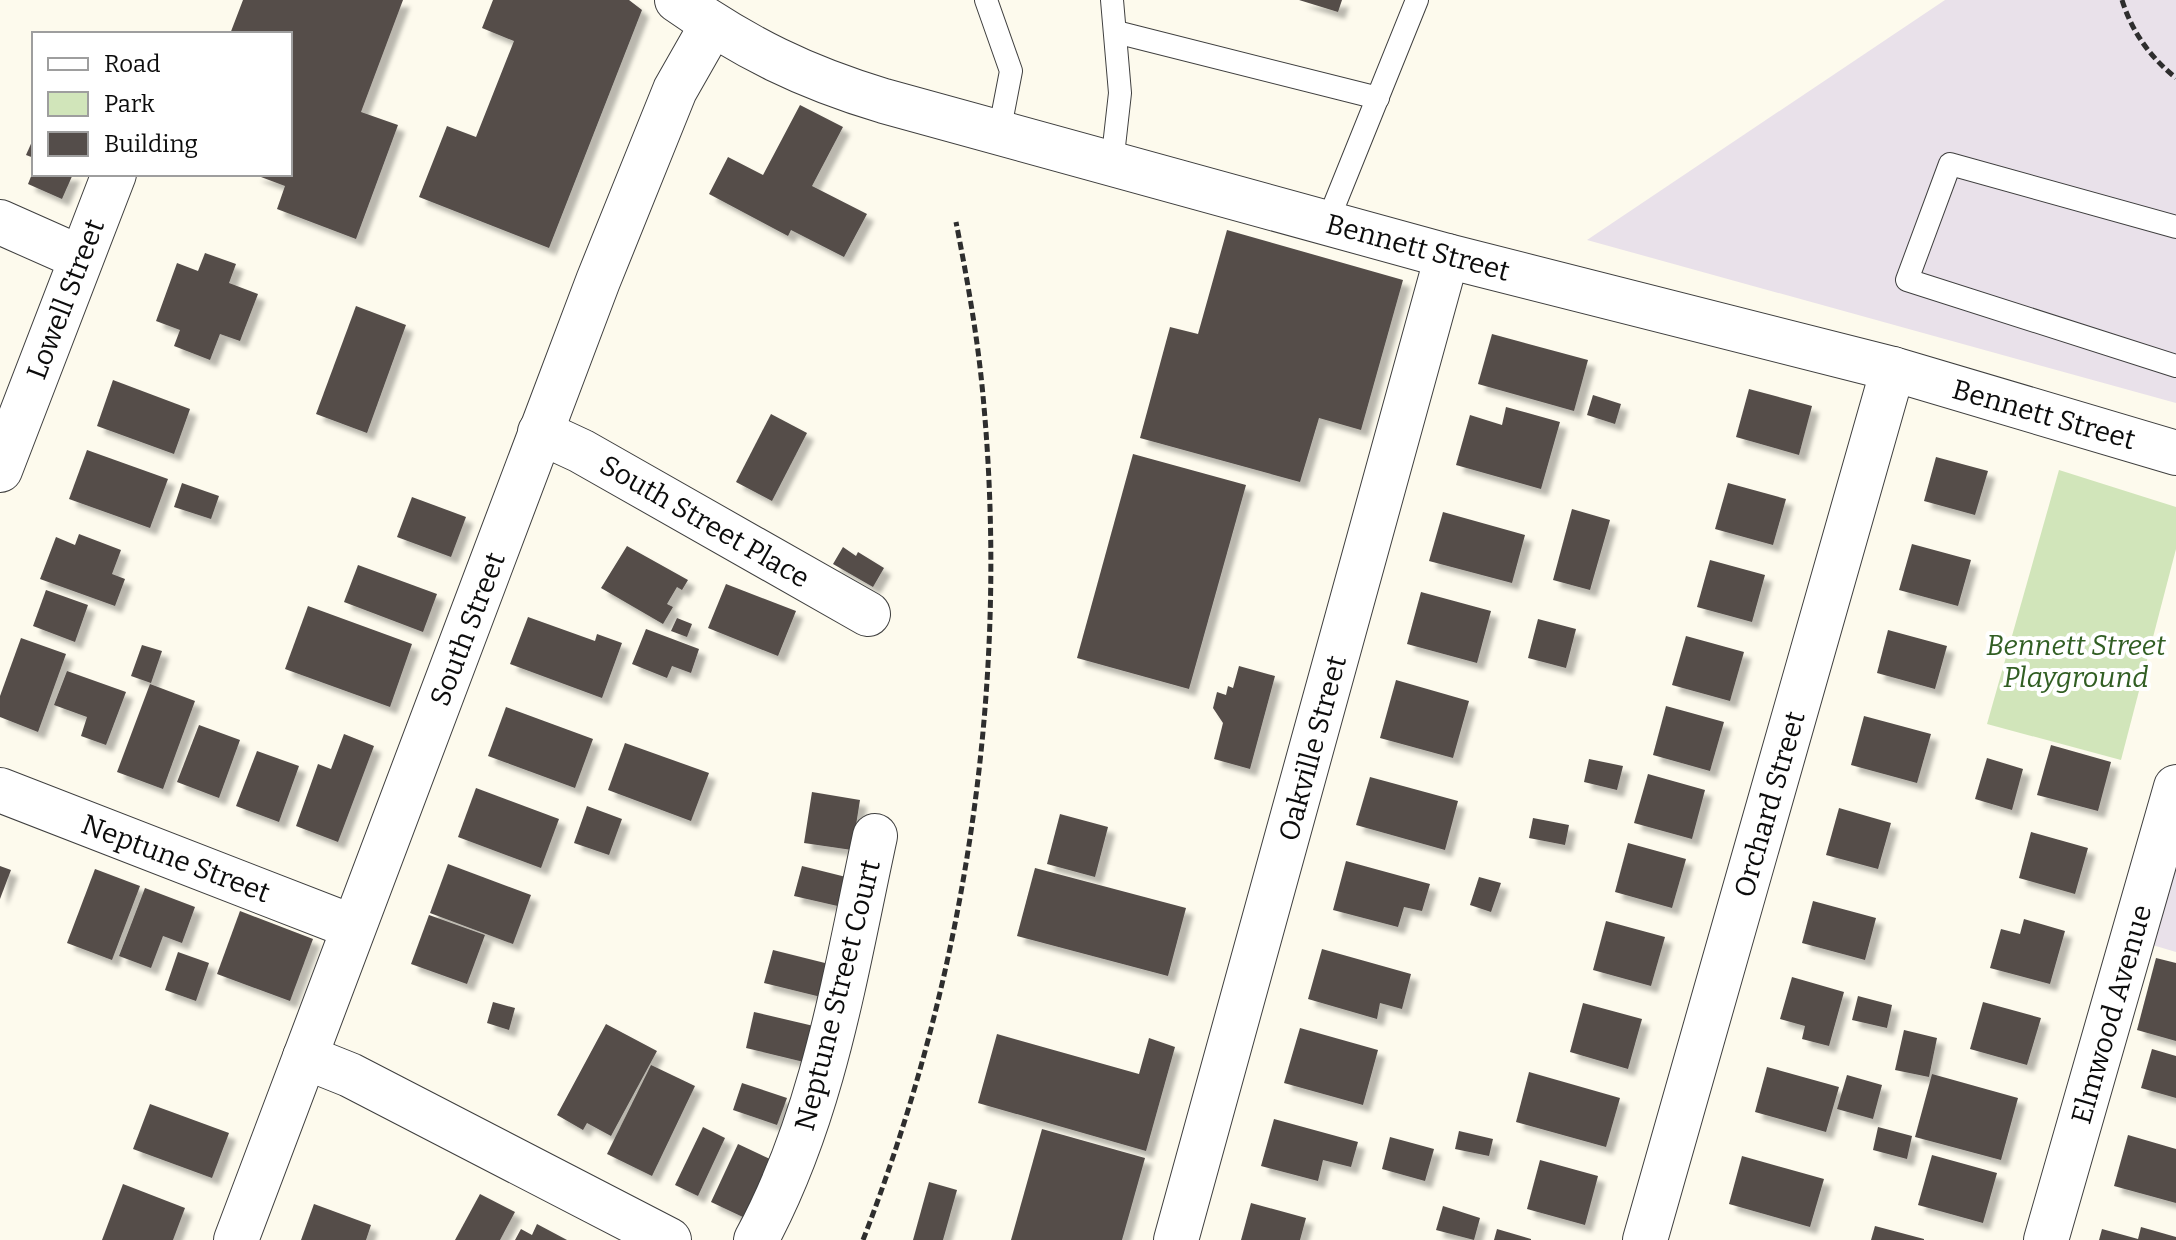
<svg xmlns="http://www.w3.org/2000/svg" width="2176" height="1240" font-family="Bitter,serif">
<defs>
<filter id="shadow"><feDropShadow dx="7" dy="7" stdDeviation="2" flood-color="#0004"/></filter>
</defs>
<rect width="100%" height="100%" fill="#fdfaed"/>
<g fill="#e9e1ea">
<path d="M1945 0H2176V403L1587 240Z"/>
<path d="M2176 857V952L2149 944Z"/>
</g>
<path fill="#d1e5ba" d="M2059 470 2176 507V549L2121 760 1987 724Z"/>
<g fill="#544d4a" filter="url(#shadow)">
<path d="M243 0H403L361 112 398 125 356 239 277 209 285 186 253 174H290V34H230Z"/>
<path d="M493 0H629L642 10 549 248 419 197 447 126 476 137 514 41 482 28Z"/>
<path d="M1299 0H1342L1338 12Z"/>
<path d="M800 105 843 127 812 186 867 214 844 257 791 230 788 236 709 194 728 157 763 175Z"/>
<path d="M34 137V158L26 155Z"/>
<path d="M32 174H73L62 199 28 184Z"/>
<path d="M1227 230 1403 280 1361 430 1319 418 1300 482 1140 438 1170 327 1198 334Z"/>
<path d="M205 253 236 264 229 283 258 294 240 341 220 334 210 360 174 346 180 330 156 321 177 263 198 271Z"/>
<path d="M356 306 406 325 367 433 316 414Z"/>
<path d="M1492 334 1588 360 1574 411 1478 384Z"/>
<path d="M113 380 190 409 174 454 97 426Z"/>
<path d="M1749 389 1812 406 1799 455 1736 437Z"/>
<path d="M1593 395 1621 404 1615 424 1587 415Z"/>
<path d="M1506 407 1560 422 1541 489 1456 465 1470 415 1502 425Z"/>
<path d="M771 414 807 433 772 501 736 482Z"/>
<path d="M87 450 168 479 150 528 69 499Z"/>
<path d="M1133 454 1246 485 1189 689 1077 658Z"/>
<path d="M1936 457 1988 471 1975 515 1924 501Z"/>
<path d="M182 483 219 496 211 519 174 507Z"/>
<path d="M1728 483 1786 499 1773 545 1715 529Z"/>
<path d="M412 497 466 517 451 557 397 537Z"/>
<path d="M1572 509 1610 520 1590 590 1553 580Z"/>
<path d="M1443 512 1525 535 1512 583 1429 561Z"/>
<path d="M79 534 121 550 112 574 125 579 115 606 40 579 56 537 75 545Z"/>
<path d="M1912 544 1971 560 1958 606 1899 590Z"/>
<path d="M627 546 688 580 682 590 677 587 667 604 673 607 663 624 601 588Z"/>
<path d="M843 547 856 556 858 552 884 568 873 587 833 564Z"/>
<path d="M1710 560 1765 575 1752 622 1697 607Z"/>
<path d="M358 565 437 594 423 632 344 602Z"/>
<path d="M726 584 796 611 778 656 708 628Z"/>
<path d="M46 590 88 605 75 642 33 626Z"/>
<path d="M1421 592 1491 611 1477 663 1407 644Z"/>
<path d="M308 606 412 644 390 707 285 669Z"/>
<path d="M528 617 595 641 597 634 622 643 602 698 510 664Z"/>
<path d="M677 618 692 624 687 637 671 631Z"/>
<path d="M1538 619 1576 629 1566 668 1528 658Z"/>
<path d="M646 629 699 649 691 673 672 666 667 678 632 664Z"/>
<path d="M1888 630 1947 646 1935 689 1877 673Z"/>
<path d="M1686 636 1744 652 1730 701 1672 685Z"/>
<path d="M21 638 66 654 38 732 0 717V696Z"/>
<path d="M142 645 162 651 151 683 131 676Z"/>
<path d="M1239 666 1275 676 1250 769 1214 759 1223 723 1213 708 1217 692 1226 695 1228 686 1233 688Z"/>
<path d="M67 671 126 692 106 745 81 736 87 717 54 705Z"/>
<path d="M1396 680 1469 701 1453 758 1380 738Z"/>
<path d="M150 684 195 701 163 789 117 772Z"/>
<path d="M1666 706 1724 722 1710 771 1653 755Z"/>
<path d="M506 707 593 739 575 788 488 756Z"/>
<path d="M1864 716 1931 734 1917 783 1851 765Z"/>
<path d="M199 725 240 740 219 798 177 782Z"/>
<path d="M344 734 374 746 338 842 296 826 318 764 331 769Z"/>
<path d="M625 743 709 773 691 821 608 790Z"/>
<path d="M2051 745 2111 762 2098 811 2037 795Z"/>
<path d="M257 751 299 766 279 822 236 806Z"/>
<path d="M1987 758 2023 769 2012 810 1975 799Z"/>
<path d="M1589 759 1623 766 1617 790 1584 782Z"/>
<path d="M1648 774 1705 790 1692 839 1634 823Z"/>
<path d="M1370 777 1458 801 1445 850 1356 825Z"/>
<path d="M476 788 559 819 541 868 458 837Z"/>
<path d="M812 792 860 800 852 850 804 843Z"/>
<path d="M587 806 622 819 609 855 574 843Z"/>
<path d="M1839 808 1891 823 1878 869 1826 855Z"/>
<path d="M1060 814 1108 827 1095 877 1047 864Z"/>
<path d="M1533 818 1569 825 1565 845 1529 838Z"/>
<path d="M2031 832 2088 848 2075 894 2019 878Z"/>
<path d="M1628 843 1686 859 1672 908 1615 892Z"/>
<path d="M1346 861 1430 884 1422 911 1404 907 1398 927 1333 910Z"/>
<path d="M448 864 531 895 513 944 430 913Z"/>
<path d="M0 866 11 870 0 899Z"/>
<path d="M802 866 850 878 842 907 794 896Z"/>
<path d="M1035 868 1186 908 1168 976 1017 936Z"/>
<path d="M95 869 140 886 112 960 67 943Z"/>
<path d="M1479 877 1501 883 1491 912 1470 905Z"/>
<path d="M145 888 195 907 182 943 163 936 151 968 119 956Z"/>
<path d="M1813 901 1876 918 1865 960 1802 943Z"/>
<path d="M240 911 313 939 290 1001 217 974Z"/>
<path d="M429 915 485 935 467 984 411 964Z"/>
<path d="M2024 919 2065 931 2050 984 1990 968 2001 929 2020 934Z"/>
<path d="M1606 921 1665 937 1651 986 1593 970Z"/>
<path d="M1322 949 1411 974 1402 1009 1380 1003 1377 1019 1308 999Z"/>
<path d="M773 950 829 964 821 997 764 983Z"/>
<path d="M178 952 209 963 196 1001 165 990Z"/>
<path d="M2156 958 2176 963V1041L2137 1030Z"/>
<path d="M1792 977 1844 992 1829 1046 1802 1039 1805 1026 1780 1019Z"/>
<path d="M1858 996 1892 1005 1887 1028 1852 1020Z"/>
<path d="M493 1002 515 1008 509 1030 487 1023Z"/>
<path d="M1983 1002 2041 1018 2027 1065 1970 1049Z"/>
<path d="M1583 1003 1642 1019 1628 1069 1570 1052Z"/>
<path d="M754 1012 818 1027 808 1063 746 1048Z"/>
<path d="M606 1024 657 1051 611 1136 587 1123 583 1130 557 1115Z"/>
<path d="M1300 1028 1378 1050 1363 1105 1284 1083Z"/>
<path d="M1904 1030 1937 1038 1929 1077 1895 1070Z"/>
<path d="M997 1034 1139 1074 1149 1038 1175 1047 1146 1151 978 1103Z"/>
<path d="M2152 1049 2176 1056V1098L2141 1088Z"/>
<path d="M651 1065 695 1086 652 1176 607 1154Z"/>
<path d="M1767 1067 1839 1087 1826 1132 1755 1112Z"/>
<path d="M1529 1072 1620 1098 1606 1147 1516 1122Z"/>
<path d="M1932 1074 2018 1098 2001 1160 1915 1137Z"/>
<path d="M1847 1075 1882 1085 1873 1119 1837 1109Z"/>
<path d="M742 1083 787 1098 777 1125 733 1110Z"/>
<path d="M150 1104 229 1133 212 1178 133 1149Z"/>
<path d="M1274 1119 1358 1142 1351 1167 1323 1160 1318 1181 1261 1166Z"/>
<path d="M703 1127 725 1138 698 1196 675 1185Z"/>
<path d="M1878 1127 1912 1136 1907 1159 1873 1150Z"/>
<path d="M1042 1129 1145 1158 1122 1240H1011Z"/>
<path d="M1459 1131 1493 1139 1489 1156 1455 1149Z"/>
<path d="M2128 1135 2176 1149V1203L2114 1186Z"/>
<path d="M1390 1137 1434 1149 1425 1181 1382 1169Z"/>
<path d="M738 1144 772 1160 745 1218 711 1202Z"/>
<path d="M1932 1155 1997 1173 1983 1223 1918 1205Z"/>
<path d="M1742 1156 1824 1179 1810 1227 1729 1204Z"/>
<path d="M1540 1160 1598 1176 1585 1225 1527 1209Z"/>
<path d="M929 1182 957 1190 943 1240H913Z"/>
<path d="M123 1184 185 1208 173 1240H102Z"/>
<path d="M480 1194 515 1212 500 1240H455Z"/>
<path d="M1251 1203 1306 1218 1300 1240H1241Z"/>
<path d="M314 1204 371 1225 366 1240H301Z"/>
<path d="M1443 1206 1480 1218 1474 1240 1436 1230Z"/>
<path d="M537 1224 567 1240H515L521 1229 532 1235Z"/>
<path d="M1875 1226 1924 1239V1240H1871Z"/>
<path d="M2141 1227 2176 1237V1240H2099L2102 1229 2138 1239Z"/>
<path d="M1497 1229 1531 1239V1240H1494Z"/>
</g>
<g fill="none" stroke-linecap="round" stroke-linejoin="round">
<defs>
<g id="lane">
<path d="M986 0 1011 71 999 133"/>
<path d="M1112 0 1120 93 1112 164"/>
<path d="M1116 32 1378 98"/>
<path d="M1327 223 1417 0"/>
<path d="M2176 227 1950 164 1907 280 2176 366"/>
</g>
<g id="street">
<path d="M677 0C745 48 804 77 884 101L1447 256 1893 369 2176 453"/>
<path d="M0 222 81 258"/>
<path d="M540 432 581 451 868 614"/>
<path d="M0 470 114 174"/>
<path d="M0 790 353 927"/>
<path d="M305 1057 350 1075 669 1240"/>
<path d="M236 1240 598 281 675 90 712 25"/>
<path d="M756 1240C824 1114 845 974 875 836"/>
<path d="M1176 1240 1447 256"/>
<path d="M1645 1240 1893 369"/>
<path d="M2046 1240 2176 787"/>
</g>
</defs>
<use href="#lane" stroke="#3f3f3f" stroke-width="24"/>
<use href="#street" stroke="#3f3f3f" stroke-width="46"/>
<g stroke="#2e2e2e" stroke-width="5" stroke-dasharray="8 4" stroke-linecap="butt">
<path d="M2122 0C2132 32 2150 57 2176 78"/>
<path d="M863 1240C965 977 1009 689 984 407 979 345 968 283 956 222"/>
</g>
<use href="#lane" stroke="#fff" stroke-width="22"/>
<use href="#street" stroke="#fff" stroke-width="44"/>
</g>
<g text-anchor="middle" stroke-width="8" stroke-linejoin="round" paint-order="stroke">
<g font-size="28" fill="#0c0c0c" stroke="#fff">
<text transform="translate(1418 247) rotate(15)" y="10">Bennett Street</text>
<text transform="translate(65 299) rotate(-69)" y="10">Lowell Street</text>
<text transform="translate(2044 414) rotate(16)" y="10">Bennett Street</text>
<text transform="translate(705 521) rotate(30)" y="10">South Street Place</text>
<text transform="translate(467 629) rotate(-69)" y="10">South Street</text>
<text transform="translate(1312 748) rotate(-75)" y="10">Oakville Street</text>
<text transform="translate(1769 804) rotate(-74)" y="10">Orchard Street</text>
<text transform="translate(176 858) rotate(21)" y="10">Neptune Street</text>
<text transform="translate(837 995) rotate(-76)" y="10">Neptune Street Court</text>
<text transform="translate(2111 1014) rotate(-74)" y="10">Elmwood Avenue</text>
</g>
<g font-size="28" font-style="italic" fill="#315e23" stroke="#fff">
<text x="2076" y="655">Bennett Street<tspan x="2076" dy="32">Playground</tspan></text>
</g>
</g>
<rect x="32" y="32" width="260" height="144" fill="#ffffff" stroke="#9e9e9e" stroke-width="2"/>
<rect x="48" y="58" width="40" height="12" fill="#ffffff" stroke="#9e9e9e" stroke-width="2"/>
<text x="104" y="72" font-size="24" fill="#0c0c0c">Road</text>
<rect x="48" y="92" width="40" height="24" fill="#d1e5ba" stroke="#9e9e9e" stroke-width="2"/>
<text x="104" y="112" font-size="24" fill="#0c0c0c">Park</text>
<rect x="48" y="132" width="40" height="24" fill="#544d4a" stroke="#9e9e9e" stroke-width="2"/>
<text x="104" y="152" font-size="24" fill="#0c0c0c">Building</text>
</svg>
